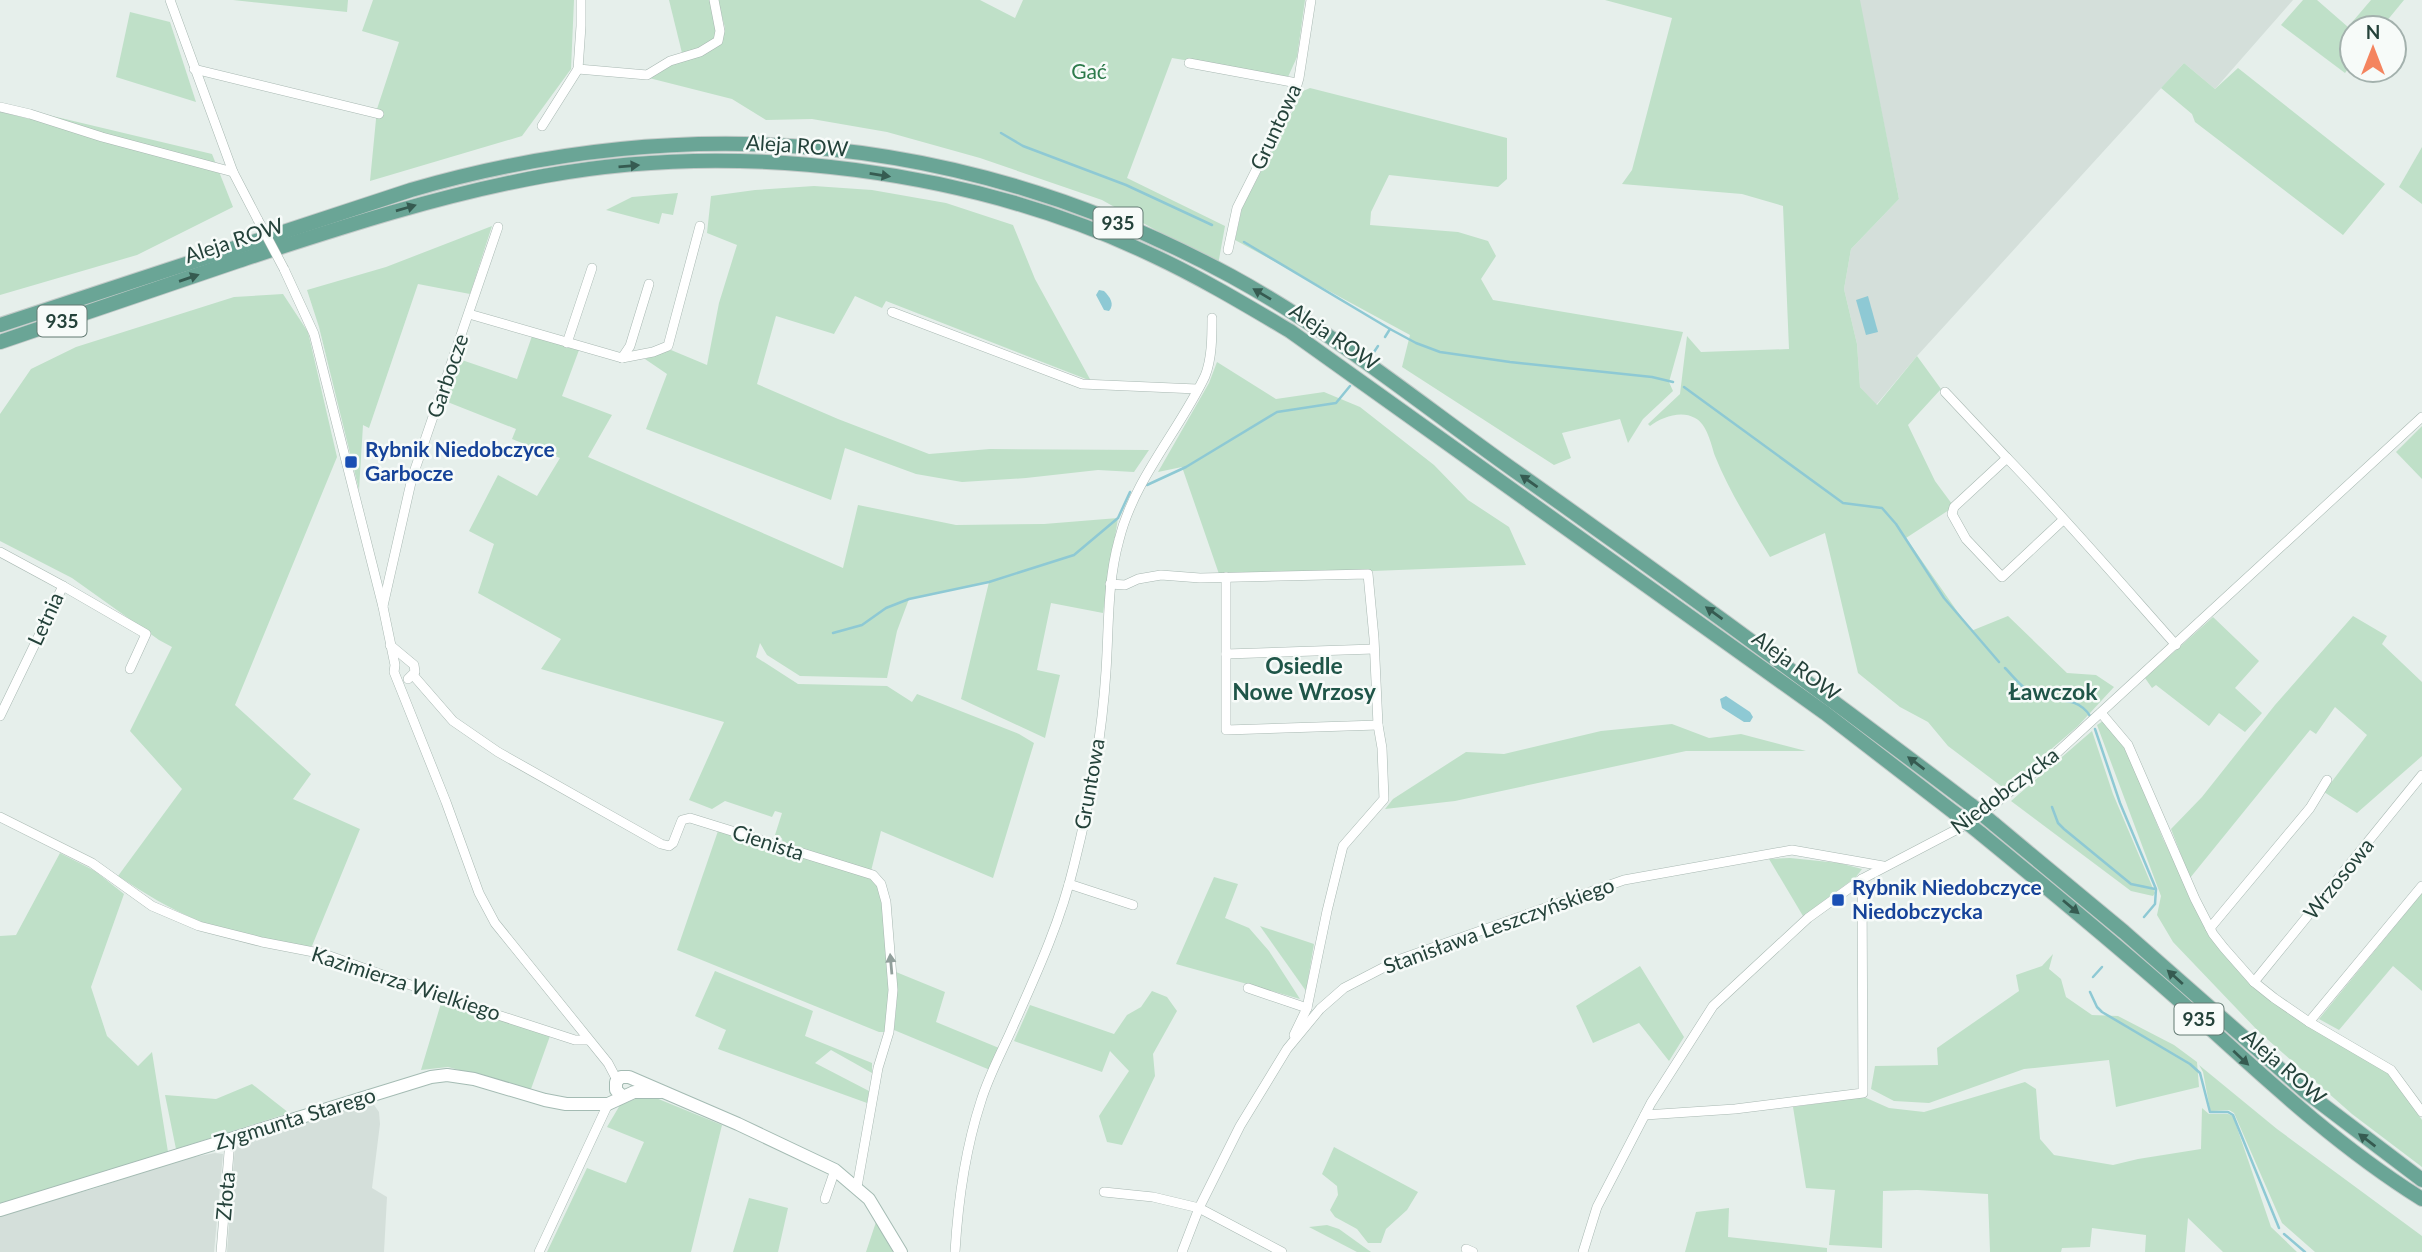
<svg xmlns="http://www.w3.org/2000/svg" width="2422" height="1252" font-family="Lato,sans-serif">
<rect width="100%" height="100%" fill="#e6efeb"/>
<g fill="#d4dfda">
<path d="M1859 0H2293L2215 89 2184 63 1917 356 1876 405 1860 387 1857 344 1844 289 1851 249 1899 199Z"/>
<path d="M372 1102 379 1112 380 1124 372 1188 387 1197 384 1252H227L235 1145Z"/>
<path d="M215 1153 223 1154 214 1252H0V1213L93 1189 178 1160Z"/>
</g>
<g fill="#bfe0c8">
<path d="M233 0H348L347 12Z"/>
<path d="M373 0H574L571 69 522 136 370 181 377 109 399 42 362 31Z"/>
<path d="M669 0H710L717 28 715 40 702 48 682 53Z"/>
<path d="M718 0H980L1015 18 1023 0H1305L1297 57 1288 77 1172 58 1127 178 1225 226 1218 265 1102 200 980 158 887 132 812 119 766 120 732 99 649 78 662 68 721 41 725 28Z"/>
<path d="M1605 0H1860L1899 199 1851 249 1844 289 1857 344 1860 387 1877 405 1917 356 1941 389 1908 425 1935 481 1952 504 1949 510 1906 538 1971 631 2008 616 2067 673 2096 675 2114 687 2078 726 2005 789 1948 746 1928 722 1900 707 1858 673 1825 533 1770 557C1750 524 1729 491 1715 456 1711 444 1707 424 1695 418 1681 410 1662 417 1650 426L1648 424 1680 394 1687 336 1701 352 1789 349 1783 206 1742 194 1622 184 1632 170 1672 18Z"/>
<path d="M2303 0H2317L2348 27 2371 0H2404L2381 28H2352V64L2345 73 2281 25Z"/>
<path d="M130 12 170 22 196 102 116 77Z"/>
<path d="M2184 63 2215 89 2238 68 2385 184 2343 235 2195 122 2192 114 2161 88Z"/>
<path d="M1310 88 1507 138V179L1498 187 1389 175 1371 212 1370 225 1458 232 1488 241 1496 256 1481 279 1493 300 1683 332 1669 382 1673 391 1643 419 1628 443 1620 419 1562 433 1571 458 1554 465 1402 367 1410 335 1235 240 1242 208 1303 91Z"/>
<path d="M0 112 30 119 44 114 212 154 233 207 137 255 0 295Z"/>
<path d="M2422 147V204L2399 187Z"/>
<path d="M814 186 872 190 946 203 1013 225 1035 279 1091 381 886 301 882 308 855 296 834 334 776 316 757 384 838 419 929 454 990 449 1149 450 1134 472 1098 470 1026 478 962 482 916 474 845 448 831 500 646 429 667 374 645 359 671 350 707 365 719 303 737 245 707 233 711 196 755 190Z"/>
<path d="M678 193 673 215 662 213 659 224 606 210 632 197Z"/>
<path d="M492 226 470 294 418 284 369 428 363 425 359 490 319 327 307 290 386 267Z"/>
<path d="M283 294 308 332 337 457 235 705 311 774 293 799 360 829 312 946 304 947C269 940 232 934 199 921 170 909 144 893 118 876L182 789 130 731 172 647 159 640 72 578 0 541V414L31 369 76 347 234 297Z"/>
<path d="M532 336 579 350 562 396 612 415 588 457 843 568 858 505 956 525 1044 524 1118 518 1103 613 1051 603 1037 670 1060 675 1045 738 961 699 989 582 909 599 897 631 887 678 800 676 767 655 760 643 756 657 798 684 887 686 912 702 917 694 1019 734 1034 743 993 878 881 831 871 871 783 845 782 838 775 835 782 813 775 811 772 817 725 801 712 809 689 800 724 722 541 669 561 639 478 593 494 544 469 531 498 475 537 496 560 458 512 439 516 429 445 401 459 359 517 379Z"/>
<path d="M1217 362 1276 399 1324 392 1360 407 1434 465 1468 500 1509 527 1526 565 1373 571 1219 574 1182 467 1158 472 1209 383Z"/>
<path d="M2422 426V479L2396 452Z"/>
<path d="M2353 616 2387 636 2382 644 2422 682V756L2357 813 2324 792 2367 735 2335 707 2316 734 2310 730 2190 878 2171 829 2202 797 2275 705Z"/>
<path d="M2213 617 2259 661 2235 688 2262 713 2245 732 2219 713 2209 726 2156 685 2152 688 2145 678Z"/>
<path d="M2103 721 2124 744 2163 839 2213 939 2253 987 2390 1073 2422 1120V1167L2352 1114 2259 1032 2173 942 2157 915 2161 896 2097 725Z"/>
<path d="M1672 724 1709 738 1741 734 1806 751H1686L1455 801 1385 809 1393 799 1466 752 1504 754 1601 731Z"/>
<path d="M2092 731 2113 794 2155 893 2153 896 2131 891 2011 801Z"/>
<path d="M718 831 872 879 881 889 890 989 886 1032H879L677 950Z"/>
<path d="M60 853 95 871 124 894 91 987 107 1036 138 1066 152 1052 168 1152 0 1204V936L16 935Z"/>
<path d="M1790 858 1839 863 1862 869 1856 877 1803 916 1769 859Z"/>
<path d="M1214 877 1238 884 1225 918 1249 928 1269 951 1300 999 1176 964Z"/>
<path d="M2422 893V991L2393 966 2339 1030 2319 1019Z"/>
<path d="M1260 926 1314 944 1306 991Z"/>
<path d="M2053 954 2049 969 2061 979 2066 997 2092 1015 2118 1016 2174 1045 2197 1062 2199 1087 2116 1107 2109 1060 2024 1069 1929 1103 1894 1101 1871 1089 1875 1066 1938 1065 1937 1048 2019 991 2016 975 2042 966Z"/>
<path d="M1640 966 1684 1037 1669 1061 1639 1023 1593 1043 1576 1006Z"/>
<path d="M715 971 813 1011 805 1036 872 1063V1073L831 1050 815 1063 869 1091 867 1103 718 1049 726 1030 695 1016Z"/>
<path d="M896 972 945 992 936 1022 999 1048 990 1070 894 1030 897 998Z"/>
<path d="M1152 991 1167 997 1177 1011 1153 1054 1155 1076 1122 1145 1107 1142 1099 1116 1129 1071 1110 1051 1102 1072 1014 1041 1030 1005 1114 1034 1127 1015 1141 1007Z"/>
<path d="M442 1000 550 1036 531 1089 448 1067 421 1070Z"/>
<path d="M2199 1065 2277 1129 2422 1236V1252H2315L2282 1223 2234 1113 2229 1110 2211 1111 2210 1109 2203 1072Z"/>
<path d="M2025 1082 2036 1089 2040 1139 2054 1155 2113 1165 2138 1159 2201 1149 2202 1108 2209 1114H2228L2233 1116 2271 1227 2297 1252H2223L2188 1218 2185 1252H2145L2146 1235 2092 1228 2090 1247 2062 1248 2061 1252H1990L1988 1194 1917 1190 1883 1191 1882 1248 1829 1245 1835 1190 1806 1188 1793 1107 1864 1097 1889 1108 1924 1112Z"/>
<path d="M252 1084 289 1113 176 1149 165 1095 216 1099Z"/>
<path d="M643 1096 656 1098 722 1125 691 1252H547L587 1168 626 1183 644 1142 607 1127 620 1105Z"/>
<path d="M1334 1147 1418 1192 1407 1210 1386 1229 1381 1243H1368L1357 1229 1335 1217 1330 1210 1338 1195 1337 1186 1322 1174Z"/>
<path d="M749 1198 788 1208 778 1252H733Z"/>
<path d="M1729 1208 1728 1237 1827 1248V1252H1685L1696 1212Z"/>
<path d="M876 1222 893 1252H866Z"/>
<path d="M1327 1225 1339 1229 1371 1252H1357L1309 1227Z"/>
</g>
<g fill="#8ec9d4">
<path d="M1099 290 1104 291C1110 297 1115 304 1109 311L1104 310 1096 295Z"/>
<path d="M1868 296 1878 332 1866 335 1856 300Z"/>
<path d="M1726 696 1750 712 1753 717 1750 722H1744L1722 708 1720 699Z"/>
</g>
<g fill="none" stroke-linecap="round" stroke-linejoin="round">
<g stroke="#8ec9d4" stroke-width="2.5">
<path d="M1001 133 1023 146 1126 185 1212 225"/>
<path d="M1244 242 1390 329 1416 343 1440 352 1510 362 1652 377 1673 382"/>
<path d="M1385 337 1390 329"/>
<path d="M1374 352 1378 346"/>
<path d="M1684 387 1843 503 1882 508 1896 524 1944 598 1999 662"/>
<path d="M1147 485 1186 467 1277 412 1336 403 1350 386"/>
<path d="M833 633 862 625 886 608 909 599 989 582 1074 555 1118 518 1130 492"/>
<path d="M2005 668C2014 677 2023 690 2035 695 2055 703 2077 695 2090 716"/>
<path d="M2095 729 2120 803 2156 889 2155 904 2144 917"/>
<path d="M2052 807 2058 823 2064 829 2131 884 2155 889"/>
<path d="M2093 977 2102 967"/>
<path d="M2090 992 2097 1007 2102 1012 2190 1064 2200 1073 2210 1112H2228L2233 1115 2279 1228"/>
<path d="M2284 1234 2305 1252"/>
</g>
<defs>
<g id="street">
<path d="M170 0 233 172 258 220"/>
<path d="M1189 63 1297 83"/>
<path d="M194 69 379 114"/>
<path d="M578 69 647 75 670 61 700 52 718 41 720 31 714 0"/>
<path d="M0 107 30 114 102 137 233 172"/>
<path d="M542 126 578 69 581 26V0"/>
<path d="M1228 250 1237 208 1294 95 1299 78 1311 0"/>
<path d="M284 269 314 334 383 607 395 665 394 672 446 802 479 893 495 923 608 1063 617 1080"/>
<path d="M892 312 1082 384 1197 389"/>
<path d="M469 314 622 358 630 346 649 284"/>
<path d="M567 343 592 268"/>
<path d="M622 358 653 352 668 346 700 226"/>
<path d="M1945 392 2007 458"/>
<path d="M2063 520 2002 577 1966 539 1952 514 1954 507 2007 458C2065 518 2120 582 2176 645"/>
<path d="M0 552 63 586 0 716"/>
<path d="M1226 577V730L1378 725"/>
<path d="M1110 584 1125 585 1138 579 1161 575 1200 578 1368 574 1374 638 1378 725 1382 748 1384 799 1343 846 1327 911 1307 1008 1294 1035"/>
<path d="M63 586 146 634 130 669"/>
<path d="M383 606 412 478 498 227"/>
<path d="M390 645 414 665 415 672 408 679"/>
<path d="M1226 654 1374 649"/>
<path d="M413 675 453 721 498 752 661 844 669 846 673 843 682 820 690 818 873 875 881 884 886 902 893 990 889 1032 878 1068 857 1187"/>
<path d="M2101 713 2128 745 2195 899 2213 934 2224 948 2254 982 2274 998 2309 1022 2391 1070 2422 1112"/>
<path d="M1981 815 2048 761 2422 417"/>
<path d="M0 817 92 863 152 906 199 926 262 942 324 954 458 1002 575 1040H588"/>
<path d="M1069 884 1133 905"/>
<path d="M2210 928 2310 808 2327 780"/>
<path d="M2254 982 2422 775"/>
<path d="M1248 988 1307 1008"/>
<path d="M2309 1022 2422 886"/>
<path d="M1645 1115 1735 1109 1863 1093 1862 879"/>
<path d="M1104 1192 1153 1197 1199 1208 1282 1252"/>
<path d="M825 1199 835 1170"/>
<path d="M1466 1249 1473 1252"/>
<path d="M221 1252 230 1140"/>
<path d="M539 1252 608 1104"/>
<path d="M955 1252C958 1201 965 1150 981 1101 988 1078 1000 1055 1010 1033 1035 977 1060 924 1074 865 1090 802 1102 736 1106 671 1109 627 1107 583 1119 540 1134 479 1179 431 1205 376 1212 359 1212 336 1212 318"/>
<path d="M1182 1252 1199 1208 1240 1126 1287 1049 1320 1009 1344 988 1398 960 1624 880 1792 850 1883 866"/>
<path d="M1583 1252 1597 1207 1651 1103 1713 1006 1808 918 1862 879 1969 823"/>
</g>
<g id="secondary">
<path d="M622 1096 616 1090V1082L621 1077H629L738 1124 835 1170 869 1199 901 1252"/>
<path d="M0 1210 431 1077 447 1075 474 1079 545 1100 566 1104H608L634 1092H661"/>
</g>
<g id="primary">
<path d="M0 325 411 190C695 108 970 135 1231 276 1332 331 1422 405 1515 471 1669 580 1821 691 1971 805"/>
<path d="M0 342C79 315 158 288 238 261 339 228 439 195 544 176 741 140 973 169 1154 256 1201 278 1246 305 1290 331L1825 713 1956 814"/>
<path d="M1994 824 2124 932 2306 1092 2422 1180"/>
<path d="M1980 833C2051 891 2123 950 2191 1011 2265 1078 2337 1146 2422 1199"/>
</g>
</defs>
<use href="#street" stroke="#a8b8b2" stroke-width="10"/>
<use href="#secondary" stroke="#a4bbb3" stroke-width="14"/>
<use href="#primary" stroke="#c2cac8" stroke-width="16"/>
<use href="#street" stroke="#fff" stroke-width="9"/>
<use href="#secondary" stroke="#fff" stroke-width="12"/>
<use href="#primary" stroke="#6aa596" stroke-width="14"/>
<defs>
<path id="street-bridge" d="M258 220 284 269"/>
<g id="primary-bridge">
<path d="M1971 805 1994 824"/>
<path d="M1956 814 1980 833"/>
</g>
</defs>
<use href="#street-bridge" stroke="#a8b8b2" stroke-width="10" stroke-linecap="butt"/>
<use href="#primary-bridge" stroke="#c2cac8" stroke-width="16" stroke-linecap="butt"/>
<use href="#street-bridge" stroke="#fff" stroke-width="9"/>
<use href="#primary-bridge" stroke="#6aa596" stroke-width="14"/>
</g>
<defs><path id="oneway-solid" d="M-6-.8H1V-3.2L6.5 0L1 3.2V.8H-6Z" transform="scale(1.75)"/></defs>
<g fill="#365b51">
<use href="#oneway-solid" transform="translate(629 166) rotate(-5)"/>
<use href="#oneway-solid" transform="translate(880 175) rotate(9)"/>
<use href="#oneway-solid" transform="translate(406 208) rotate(-16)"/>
<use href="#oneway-solid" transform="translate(189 278) rotate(-19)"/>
<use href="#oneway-solid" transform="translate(1262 294) rotate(-149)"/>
<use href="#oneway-solid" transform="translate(1529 481) rotate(-145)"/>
<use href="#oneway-solid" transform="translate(1714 613) rotate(-144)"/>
<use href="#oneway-solid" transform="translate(1916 763) rotate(-143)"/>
<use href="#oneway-solid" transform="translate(2071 907) rotate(40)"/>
<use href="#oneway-solid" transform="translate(2175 977) rotate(-138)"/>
<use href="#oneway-solid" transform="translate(2241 1058) rotate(43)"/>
<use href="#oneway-solid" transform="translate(2367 1140) rotate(-143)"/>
</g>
<use fill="#92a09c" href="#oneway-solid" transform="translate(891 964) rotate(-95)"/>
<g fill="#1a4fb4" stroke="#f7fbf9" stroke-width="2.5">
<rect x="344" y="455" width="14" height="14" rx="3.5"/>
<rect x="1831" y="893" width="14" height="14" rx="3.5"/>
</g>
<g text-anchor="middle" stroke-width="5" stroke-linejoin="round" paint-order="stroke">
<g fill="#f7fbf9" stroke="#637a73" stroke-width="2">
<rect x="1093.5" y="207.5" width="49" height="31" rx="5"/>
<rect x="37.5" y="305.5" width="49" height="31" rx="5"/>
<rect x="2174.5" y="1003.5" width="49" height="31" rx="5"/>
</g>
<g font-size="19" font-weight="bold" fill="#24423a">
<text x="1118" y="230">935</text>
<text x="62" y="328">935</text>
<text x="2199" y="1026">935</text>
</g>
<g font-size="21" fill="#2d7a4b" stroke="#f7fbf9">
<text x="1089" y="79">Gać</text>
</g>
<g font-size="21" fill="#24423a" stroke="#f7fbf9">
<text transform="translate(1276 127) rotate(-65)" y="7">Gruntowa</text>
<text transform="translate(797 146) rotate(4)" y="7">Aleja ROW</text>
<text transform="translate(234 241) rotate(-18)" y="7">Aleja ROW</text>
<text transform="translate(1334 337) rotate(34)" y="7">Aleja ROW</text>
<text transform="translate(448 376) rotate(-71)" y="7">Garbocze</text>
<text transform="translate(46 619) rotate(-65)" y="7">Letnia</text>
<text transform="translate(1796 666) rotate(36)" y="7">Aleja ROW</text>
<text transform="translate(1090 784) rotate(-80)" y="7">Gruntowa</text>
<text transform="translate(2005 791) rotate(-37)" y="7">Niedobczycka</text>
<text transform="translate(768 843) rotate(18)" y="7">Cienista</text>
<text transform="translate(2339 879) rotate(-51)" y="7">Wrzosowa</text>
<text transform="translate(1499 926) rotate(-20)" y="7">Stanisława Leszczyńskiego</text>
<text transform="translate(406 984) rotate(18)" y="7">Kazimierza Wielkiego</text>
<text transform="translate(2284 1067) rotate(41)" y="7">Aleja ROW</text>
<text transform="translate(295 1119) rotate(-17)" y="7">Zygmunta Starego</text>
<text transform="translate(226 1196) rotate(-85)" y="7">Złota</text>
</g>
<g font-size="21" font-weight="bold" fill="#164399" stroke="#f7fbf9" text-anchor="start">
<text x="365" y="457">Rybnik Niedobczyce<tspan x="365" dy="24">Garbocze</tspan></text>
<text x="1852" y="895">Rybnik Niedobczyce<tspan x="1852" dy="24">Niedobczycka</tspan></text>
</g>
<g font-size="23" font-weight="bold" fill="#1f5548" stroke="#f7fbf9">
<text x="1304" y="674">Osiedle<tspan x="1304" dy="26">Nowe Wrzosy</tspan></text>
<text x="2053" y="700">Ławczok</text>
</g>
</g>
<g transform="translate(2373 49)"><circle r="33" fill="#f7fbf9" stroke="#a3b1ad" stroke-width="2"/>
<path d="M0-5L12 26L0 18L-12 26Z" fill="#f4845f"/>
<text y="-10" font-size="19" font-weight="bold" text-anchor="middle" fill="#24423a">N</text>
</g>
</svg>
